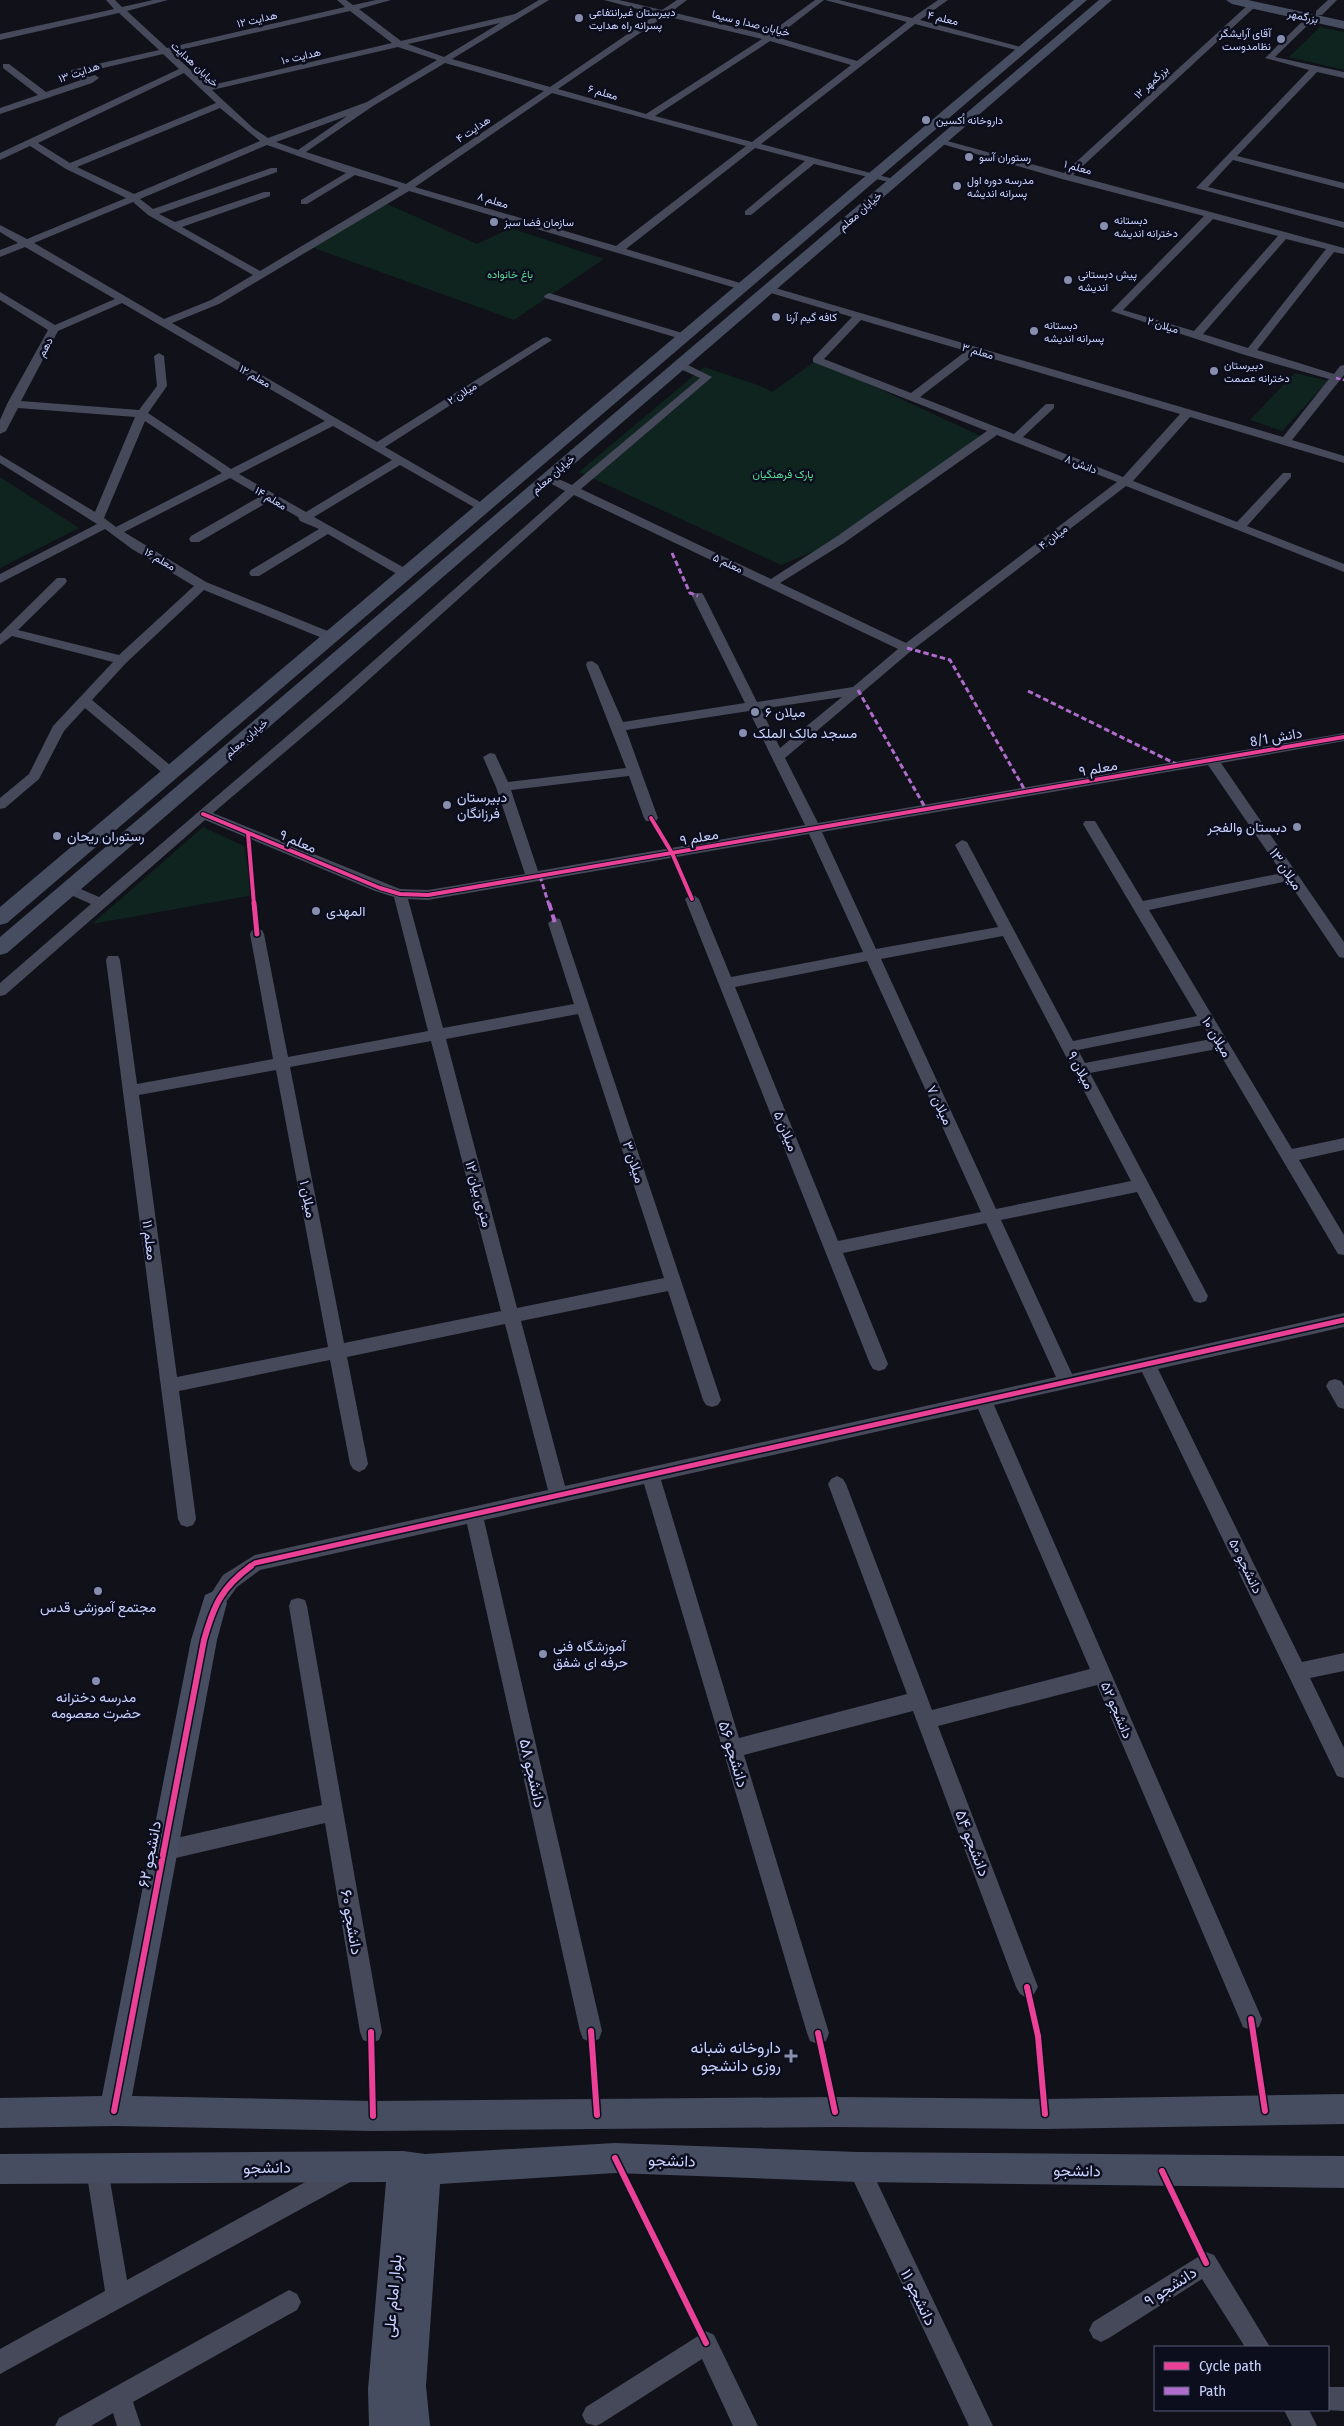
<svg xmlns="http://www.w3.org/2000/svg" width="1344" height="2426" font-family="'Fira Sans Condensed',Vazirmatn,sans-serif">
<rect width="100%" height="100%" fill="#101119"/>
<g fill="#0f241f">
<path d="M1320 27 1344 32V70L1289 57Z"/>
<path d="M387 204 477 244 511 228 604 259 514 320 311 247Z"/>
<path d="M817 360 985 438 840 540 781 565 579 472 704 367 758 385 772 392Z"/>
<path d="M1295 373 1328 381 1282 431 1250 420Z"/>
<path d="M0 477 79 528 0 568Z"/>
<path d="M203 827 244 846 254 895 92 924Z"/>
</g>
<g fill="none" stroke-linecap="round" stroke-linejoin="round">
<g fill="#45495a" fill-rule="evenodd">
<path d="M106 0H115L122 7 153 0H168L127 11 167 48 345 7 337 0H346L353 5 376 0H391L359 9 401 41 515 14 539 0H549L452 59 550 87 657 14 604 0H619L662 10 677 0H687L671 12 767 35 815 0H824L776 37 857 61 907 22 825 0H839L912 18 938 0H948L920 20 1028 49 1024 52 915 24 761 144 897 180V184L814 164 751 215H745V211L805 161 755 148 626 249 747 285V289H739L409 191 219 304 172 323 377 442 543 338 547 337 552 340 385 447 487 506 489 508 487 510H479L400 465 314 517 410 571 412 574 410 577H402L328 534 259 576H251L249 573 251 570 319 529 300 521 298 517 270 501 199 542H191L189 539 191 536 261 496 230 478 124 532 206 582 335 634 337 637 335 640H327L204 590 126 663 92 700 176 770 178 773 176 776H166L85 708 64 731 39 779 5 808 0 809V798L29 774 53 726 113 662 12 636 0 645V634L57 578H65L67 581 65 584 18 630 119 655 194 586 132 549 105 529 0 583V574L97 524 0 463V455L95 512 135 417 18 408 6 431 0 434V420L7 404 48 330 0 300V292L55 325 115 299 25 247 0 257V250L18 243 0 232V225L27 239 126 198 66 169 30 146 0 160V153L179 69 163 54 82 73 89 77 95 75 99 78 92 83 0 114V108L38 95 3 68V64H9L46 92 81 80 71 74V70L159 50 119 13 0 40V34L114 9ZM350 11 392 43 208 86 171 52ZM665 16 762 39 646 114 558 89ZM500 23 444 57 408 44ZM770 41 851 65 752 142 655 116ZM398 47 437 60 367 102 268 138 253 128 212 90ZM445 63 544 91 406 184 306 152 373 106ZM184 73 216 103 70 163 38 143ZM552 93 746 146 616 246 415 187ZM220 108 260 141 134 194 77 167ZM347 116 298 150 276 142ZM267 145 346 173 301 200V204H307L355 175 399 188 260 271 182 227 270 196V192H264L175 222 159 214 277 172V168H271L153 209 140 199ZM133 202 148 215 253 275 211 300 164 319 34 243ZM122 303 325 421 231 469 148 413 167 386 164 356 159 353 154 356 157 386 139 410 21 401 58 331ZM145 421 222 473 116 527 104 518ZM333 426 392 460 306 512 239 474Z"/>
<path d="M1328 0H1337L1322 15H1316V11Z"/>
<path d="M1250 3 1257 5 1073 175 1344 248V254L1334 252 1257 350 1334 374 1340 366 1344 365V375L1292 440 1344 456V463L1190 417 1133 481 1237 522 1283 473H1291V477L1247 526 1344 564V572L1126 486 911 651 785 758 818 823 1344 733V741L1221 763 1344 942V958L1339 957 1288 881 1149 910 1292 1149 1344 1138V1150L1299 1160 1344 1235V1255L1338 1254 1217 1049 1090 1073 1208 1296 1206 1301 1200 1303 1194 1301 1137 1192 1001 1220 1072 1374 1344 1313V1327L1158 1369 1302 1662 1344 1653V1671L1310 1678 1344 1748V1778L1337 1776 1142 1372 994 1405 1262 2019 1259 2027 1251 2030 1243 2027 1097 1685 938 1726 1038 1987 1034 1994 1027 1998 1020 1994 1016 1987 913 1711 744 1755 829 2033 826 2041 818 2044 810 2041 807 2033 644 1484 484 1520 602 2031 599 2039 591 2042 583 2039 580 2031 467 1524 260 1570 237 1587 221 1609 214 1611 207 1609 205 1603 223 1575 255 1555 548 1490 505 1324 347 1357 368 1464 365 1469 359 1472 353 1469 350 1464 330 1360 179 1391 196 1519 193 1525 187 1527 181 1525 178 1519 106 960 108 956H118L120 960 137 1084 273 1059 250 934 252 930H262L264 934 288 1057 428 1031 394 897 375 891 205 820 5 995 0 996V983L91 904 64 892 62 889 64 886H74L99 897 335 695 565 491 544 480V476H552L572 485 700 378 676 367V363H684L712 377 581 489 771 579 836 537 987 431 813 362V358L852 317 764 291V287H772L1283 437 1329 379 1245 355 1111 311 1204 216 1062 179 935 142 940 139 1064 173ZM1213 219 1278 236 1194 331 1123 310ZM1286 239 1326 249 1248 348 1203 334ZM861 320 966 351 911 393 824 359ZM976 354 1180 414 1123 477 1023 437 1054 408V404H1046L1014 434 920 397ZM997 435 1117 482 906 643 780 583 844 543ZM574 495 898 649 853 687 757 702 704 596 702 593H694L692 596 745 703 623 722 598 665 592 661 587 662 586 665 626 768 508 782 495 754 490 753 483 757 496 787 525 874 428 890 400 889 213 813 345 701ZM842 697 780 748 761 709ZM749 711 805 825 538 871 511 790 629 776 644 818 646 821H656L658 818 626 730ZM1208 765 1282 873 1143 901 1095 821H1085L1083 824 1197 1016 1073 1041 967 842 962 840 955 845 998 927 876 949 822 832ZM809 834 863 952 731 977 699 899 692 894 685 899 870 1364 873 1369 879 1371 885 1369 888 1364 843 1253 986 1223 1056 1377 565 1486 521 1321 668 1291 703 1400 706 1405 712 1407 718 1405 721 1400 560 919 555 918 548 923 574 1004 443 1028 408 899 428 900ZM1003 936 1131 1181 996 1209 881 959ZM867 961 981 1212 838 1241 735 987ZM578 1014 664 1278 517 1308 446 1039ZM1203 1025 1211 1039 1085 1063 1078 1050ZM431 1041 501 1311 344 1343 290 1067ZM276 1070 328 1347 177 1377 139 1095ZM978 1409 1090 1669 932 1710 846 1484 843 1479 837 1476 831 1479 828 1484 907 1694 739 1738 661 1480Z"/>
<path d="M1309 15 1316 17 1275 57 1344 72V78L1317 72 1237 156 1344 183V189L1233 160 1208 187 1344 222V228L1196 188 1309 70 1265 58Z"/>
<path d="M549 293 689 335 690 337 685 340 681 339 545 298 544 296Z"/>
<path d="M1335 1379 1341 1381 1344 1386V1409L1338 1407 1326 1386 1329 1381Z"/>
<path d="M298 1598 305 1600 307 1606 382 2032 379 2040 371 2043 363 2040 360 2032 325 1823 163 1861 156 1858 153 1851 156 1844 163 1841 322 1805 289 1606 291 1600Z"/>
<path d="M858 2156 866 2159 993 2426H969L847 2167 850 2159Z"/>
<path d="M97 2158 105 2161 108 2169 127 2280 338 2164 346 2161 354 2164 357 2172 354 2180 0 2374V2349L105 2291 86 2169 89 2161Z"/>
<path d="M1206 2252 1214 2255 1270 2347H1245L1202 2279 1109 2338 1101 2342 1093 2338 1089 2330 1093 2322Z"/>
<path d="M289 2290 297 2294 301 2302 297 2310 133 2402 141 2426H117L113 2413 91 2426H55L59 2418Z"/>
<path d="M706 2331 714 2335 758 2426H733L702 2359 602 2423 596 2426 586 2423 582 2415 586 2407Z"/>
<path d="M1328 2387H1344V2411L1325 2410H1328Z"/>
<path d="M1284 2410H1309L1317 2426H1292Z"/>
</g>
<g fill="#474d60" fill-rule="evenodd">
<path d="M1074 0H1087L7 923 0 925V907Z"/>
<path d="M1099 0H1112L7 953 0 955V937Z"/>
<path d="M1226 0H1248L1344 21V29L1232 4Z"/>
<path d="M214 1591 223 1595 227 1603 217 1640 132 2096 373 2101 835 2097 1045 2099 1344 2094V2124L1045 2129 835 2127 373 2131 114 2126 0 2128V2098L102 2096 191 1640 205 1595Z"/>
<path d="M615 2143 858 2152 1344 2156V2188L858 2182 615 2173 440 2184 426 2386 430 2426H369L368 2389 386 2182 0 2184V2154L403 2151 425 2154Z"/>
</g>
<path stroke="#b06ccc" stroke-width="2.5" stroke-dasharray="4.5 2.5" stroke-linecap="butt" d="M1336 378 1344 380"/>
<g stroke="#b06ccc" stroke-width="3" stroke-dasharray="5.5 3" stroke-linecap="butt">
<path d="M672 553 690 593 698 596"/>
<path d="M907 648 950 660 1026 792"/>
<path d="M858 690 926 809"/>
<path d="M1028 691 1178 765"/>
<path d="M540 876 549 905"/>
</g>
<path stroke="#b06ccc" stroke-width="4" stroke-dasharray="8 4" stroke-linecap="butt" d="M549 903 555 923"/>
<defs>
<g id="cycleway-far2">
<path d="M203 814 380 888 400 894 428 895 1344 737"/>
<path d="M651 818 672 853 692 899"/>
<path d="M248 833 254 905"/>
</g>
<g id="cycleway-far1">
<path d="M254 903 257 934"/>
<path d="M249 1567 255 1563 1344 1320"/>
</g>
<g id="cycleway">
<path d="M1027 1987 1038 2036 1045 2114"/>
<path d="M1251 2019 1265 2111"/>
<path d="M591 2031 597 2115"/>
<path d="M371 2032 373 2116"/>
<path d="M818 2033 835 2112"/>
<path d="M114 2111 204 1640C214 1605 221 1588 251 1566"/>
<path d="M615 2158 706 2343"/>
<path d="M1162 2171 1206 2263"/>
</g>
</defs>
<use href="#cycleway-far2" stroke="#0c0e1d" stroke-width="6"/>
<use href="#cycleway-far1" stroke="#0c0e1d" stroke-width="8"/>
<use href="#cycleway" stroke="#0c0e1d" stroke-width="9"/>
<use href="#cycleway-far2" stroke="#ea4096" stroke-width="4"/>
<use href="#cycleway-far1" stroke="#ea4096" stroke-width="5"/>
<use href="#cycleway" stroke="#ea4096" stroke-width="6"/>
</g>
<g fill="#888eae" stroke="#0c0e1d" stroke-width="2">
<circle cx="579" cy="18" r="5"/>
<circle cx="1281" cy="39" r="5"/>
<circle cx="926" cy="120" r="5"/>
<circle cx="969" cy="157" r="5"/>
<circle cx="957" cy="186" r="5"/>
<circle cx="494" cy="222" r="5"/>
<circle cx="1104" cy="226" r="5"/>
<circle cx="1068" cy="280" r="5"/>
<circle cx="776" cy="317" r="5"/>
<circle cx="1034" cy="331" r="5"/>
<circle cx="1214" cy="371" r="5"/>
<circle cx="755" cy="712" r="5"/>
<circle cx="743" cy="733" r="5"/>
<circle cx="447" cy="805" r="5"/>
<circle cx="1297" cy="827" r="5"/>
<circle cx="57" cy="836" r="5"/>
<circle cx="316" cy="911" r="5"/>
<circle cx="98" cy="1591" r="5"/>
<circle cx="543" cy="1654" r="5"/>
<circle cx="96" cy="1681" r="5"/>
<path d="M788.5 2048.5h5v5h5v5h-5v5h-5v-5h-5v-5h5z"/>
</g>
<g text-anchor="middle" stroke-width="5" stroke-linejoin="round" paint-order="stroke">
<g font-size="11" fill="#c9d1fe" stroke="#0c0e1d" text-anchor="start">
<text x="589" y="16">دبیرستان غیرانتفاعی<tspan x="589" dy="13">پسرانه راه هدایت</tspan></text>
<text x="1271" y="37" text-anchor="end">آقای آرایشگر<tspan x="1271" dy="13">نظامدوست</tspan></text>
<text x="936" y="124">داروخانه اُکسین</text>
<text x="979" y="161">رستوران آسو</text>
<text x="967" y="184">مدرسه دوره اول<tspan x="967" dy="13">پسرانه اندیشه</tspan></text>
<text x="1114" y="224">دبستانه<tspan x="1114" dy="13">دخترانه اندیشه</tspan></text>
<text x="504" y="226">سازمان فضا سبز</text>
<text x="1078" y="278">پیش دبستانی<tspan x="1078" dy="13">اندیشه</tspan></text>
<text x="786" y="321">کافه گیم آرنا</text>
<text x="1044" y="329">دبستانه<tspan x="1044" dy="13">پسرانه اندیشه</tspan></text>
<text x="1224" y="369">دبیرستان<tspan x="1224" dy="13">دخترانه عصمت</tspan></text>
</g>
<g font-size="11" fill="#c9d1fe" stroke="#0c0e1d">
<text transform="translate(1303 16) rotate(12)" y="4">بزرگمهر</text>
<text transform="translate(943 18) rotate(13)" y="4">معلم ۴</text>
<text transform="translate(257 19) rotate(-13)" y="4">هدایت ۱۲</text>
<text transform="translate(751 23) rotate(14)" y="4">خیابان صدا و سیما</text>
<text transform="translate(301 56) rotate(-13)" y="4">هدایت ۱۰</text>
<text transform="translate(195 64) rotate(43)" y="4">خیابان هدایت</text>
<text transform="translate(79 72) rotate(-19)" y="4">هدایت ۱۳</text>
<text transform="translate(1151 82) rotate(-43)" y="4">بزرگمهر ۱۲</text>
<text transform="translate(603 92) rotate(16)" y="4">معلم ۶</text>
<text transform="translate(473 129) rotate(-34)" y="4">هدایت ۴</text>
<text transform="translate(1078 167) rotate(15)" y="4">معلم ۱</text>
<text transform="translate(493 200) rotate(17)" y="4">معلم ۸</text>
<text transform="translate(860 211) rotate(-41)" y="4">خیابان معلم</text>
<text transform="translate(1163 325) rotate(17)" y="4">میلان ۲</text>
<text transform="translate(45 347) rotate(-62)" y="4">دهم</text>
<text transform="translate(978 351) rotate(16)" y="4">معلم ۳</text>
<text transform="translate(255 376) rotate(30)" y="4">معلم ۱۲</text>
<text transform="translate(462 393) rotate(-32)" y="4">میلان ۲</text>
<text transform="translate(1081 464) rotate(22)" y="4">دانش ۸</text>
<text transform="translate(553 474) rotate(-41)" y="4">خیابان معلم</text>
<text transform="translate(271 498) rotate(31)" y="4">معلم ۱۴</text>
<text transform="translate(1053 537) rotate(-37)" y="4">میلان ۴</text>
<text transform="translate(160 559) rotate(30)" y="4">معلم ۱۶</text>
<text transform="translate(728 563) rotate(25)" y="4">معلم ۵</text>
<text transform="translate(246 738) rotate(-41)" y="4">خیابان معلم</text>
</g>
<g font-size="11" fill="#58db97" stroke="#0c0e1d">
<text x="510" y="278">باغ خانواده</text>
<text x="783" y="478">پارک فرهنگیان</text>
</g>
<g font-size="14" fill="#c9d1fe" stroke="#0c0e1d" text-anchor="start">
<text x="765" y="717">میلان ۶</text>
<text x="753" y="738">مسجد مالک الملک</text>
<text x="457" y="802">دبیرستان<tspan x="457" dy="16">فرزانگان</tspan></text>
<text x="1287" y="832" text-anchor="end">دبستان والفجر</text>
<text x="67" y="841">رستوران ریحان</text>
<text x="326" y="916">المهدی</text>
<text x="98" y="1612" text-anchor="middle">مجتمع آموزشی قدس</text>
<text x="553" y="1651">آموزشگاه فنی<tspan x="553" dy="16">حرفه ای شفق</tspan></text>
<text x="96" y="1702" text-anchor="middle">مدرسه دخترانه<tspan x="96" dy="16">حضرت معصومه</tspan></text>
</g>
<g font-size="14" fill="#c9d1fe" stroke="#0c0e1d">
<text transform="translate(1276 737) rotate(-10)" y="5">دانش 8/1</text>
<text transform="translate(1098 768) rotate(-10)" y="5">معلم ۹</text>
<text transform="translate(699 837) rotate(-10)" y="5">معلم ۹</text>
<text transform="translate(298 841) rotate(23)" y="5">معلم ۹</text>
<text transform="translate(1286 869) rotate(56)" y="5">میلان ۱۳</text>
<text transform="translate(1217 1037) rotate(59)" y="5">میلان ۱۰</text>
<text transform="translate(1081 1070) rotate(62)" y="5">میلان ۹</text>
<text transform="translate(940 1105) rotate(65)" y="5">میلان ۷</text>
<text transform="translate(786 1131) rotate(68)" y="5">میلان ۵</text>
<text transform="translate(634 1162) rotate(72)" y="5">میلان ۳</text>
<text transform="translate(479 1194) rotate(75)" y="5">۱۲ متری بیان</text>
<text transform="translate(308 1199) rotate(79)" y="5">میلان ۱</text>
<text transform="translate(150 1240) rotate(83)" y="5">معلم ۱۱</text>
<text transform="translate(1246 1566) rotate(64)" y="5">دانشجو ۵۰</text>
<text transform="translate(1117 1710) rotate(67)" y="5">دانشجو ۵۲</text>
</g>
<g font-size="16" fill="#c9d1fe" stroke="#0c0e1d">
<text transform="translate(734 1754) rotate(73)" y="6">دانشجو ۵۶</text>
<text transform="translate(533 1773) rotate(77)" y="6">دانشجو ۵۸</text>
<text transform="translate(973 1843) rotate(69)" y="6">دانشجو ۵۴</text>
<text transform="translate(149 1854) rotate(-79)" y="6">دانشجو ۶۲</text>
<text transform="translate(352 1922) rotate(80)" y="6">دانشجو ۶۰</text>
<text transform="translate(672 2160) rotate(2)" y="6">دانشجو</text>
<text transform="translate(267 2167) rotate(-1)" y="6">دانشجو</text>
<text transform="translate(1077 2170) rotate(1)" y="6">دانشجو</text>
<text transform="translate(1170 2286) rotate(-33)" y="6">دانشجو ۹</text>
<text transform="translate(392 2296) rotate(-85)" y="6">بلوار امام علی</text>
<text transform="translate(919 2297) rotate(64)" y="6">دانشجو ۱۱</text>
</g>
<g font-size="16" fill="#c9d1fe" stroke="#0c0e1d" text-anchor="end">
<text x="781" y="2053">داروخانه شبانه<tspan x="781" dy="18">روزی دانشجو</tspan></text>
</g>
</g>
<rect x="1154" y="2346" width="175" height="65" fill="#0c0e1d" stroke="#585c77"/>
<rect x="1164" y="2362" width="25" height="8" fill="#ea4096" stroke="#585c77"/>
<text x="1199" y="2371" font-size="15" fill="#c9d1fe">Cycle path</text>
<rect x="1164" y="2387" width="25" height="8" fill="#b06ccc" stroke="#585c77"/>
<text x="1199" y="2396" font-size="15" fill="#c9d1fe">Path</text>
</svg>
